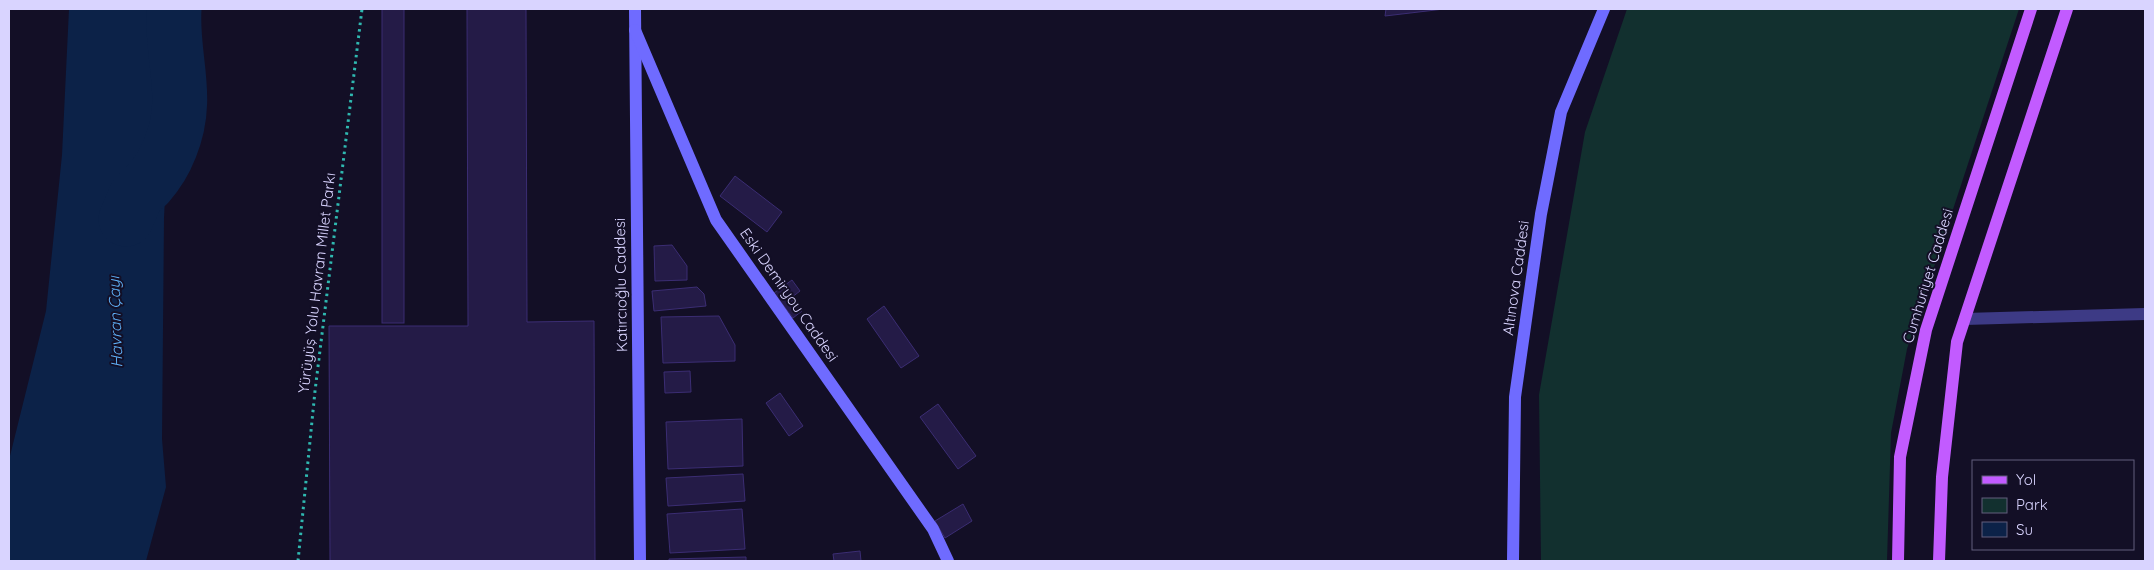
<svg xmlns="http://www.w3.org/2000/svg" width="2154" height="570" font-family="Quicksand,sans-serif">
<rect width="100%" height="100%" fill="#130f26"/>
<path fill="#12302f" d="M1627 9H2019L1907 349 1891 433 1887 561H1541L1539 395 1585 132Z"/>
<path fill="#0c2248" d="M69 9H174L164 218 162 439 166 487 146 561H9V460L46 311 62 155Z"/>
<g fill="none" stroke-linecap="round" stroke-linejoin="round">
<path stroke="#0c2248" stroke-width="55" d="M126 219C129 212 132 205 135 198 138 193 144 188 148 184 157 174 165 161 170 148 191 98 171 59 174 9"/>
</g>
<g fill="#241b47" stroke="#3b2d73">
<rect x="382" y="9" width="22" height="314"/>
<path d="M467 9H526L527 322 594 321 595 561H330L329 326H468Z"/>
<path d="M1386 9H1444L1385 16Z"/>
<path d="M735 176 782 212 767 232 720 196Z"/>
<path d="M672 245 687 266V280L655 281 654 246Z"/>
<path d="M792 280 800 291 791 298 802 311 793 318 774 293Z"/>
<path d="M697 287 704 294 706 306 654 311 652 291Z"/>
<path d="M884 306 919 356 901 368 867 319Z"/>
<path d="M719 316 735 345V361L663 363 661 317Z"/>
<path d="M690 371 691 392 665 393 664 372Z"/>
<path d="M780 393 803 426 789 436 766 403Z"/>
<path d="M938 404 976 456 958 469 920 417Z"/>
<path d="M742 419 743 466 668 469 666 422Z"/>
<path d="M743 474 745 501 668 506 666 478Z"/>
<path d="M963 504 972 521 945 538 935 521Z"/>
<path d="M742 509 745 549 670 553 667 514Z"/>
<path d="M860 551 861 561H834L833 554Z"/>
<path d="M746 557V561H669V559Z"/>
</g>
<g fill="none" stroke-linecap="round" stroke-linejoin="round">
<path stroke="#2fb8b0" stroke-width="3" stroke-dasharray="2.5 4" stroke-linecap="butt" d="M298 561 315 391 362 9"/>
<path stroke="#3d3a85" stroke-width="12" d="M1965 319 2145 314"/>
<g stroke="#6f6bff" stroke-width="12">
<path d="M635 9 640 561"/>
<path d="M635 30 716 220 933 529 948 561"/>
<path d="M1513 561 1515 397 1541 214 1561 112 1604 9"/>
</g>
<g stroke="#c25bff" stroke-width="12">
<path d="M1898 561 1900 457 1926 330 2031 9"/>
<path d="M1939 561 1942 477 1957 342 2067 9"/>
</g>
</g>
<g text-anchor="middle" stroke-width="4" stroke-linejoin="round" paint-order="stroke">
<g font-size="15" fill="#d9d4ff" stroke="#130f26">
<text transform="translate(1928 276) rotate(-73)" y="5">Cumhuriyet Caddesi</text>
<text transform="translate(1516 278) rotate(-82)" y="5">Altınova Caddesi</text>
<text transform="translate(317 283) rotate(-83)" y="5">Yürüyüş Yolu Havran Millet Parkı</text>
<text transform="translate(621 285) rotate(-91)" y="5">Katırcıoğlu Caddesi</text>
<text transform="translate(789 295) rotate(55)" y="5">Eski Demiryou Caddesi</text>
</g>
<g font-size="16" font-style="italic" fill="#62b6ff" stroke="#130f26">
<text transform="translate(115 322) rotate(-92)" y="6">Havran Çayı</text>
</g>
</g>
<rect width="2154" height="570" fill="none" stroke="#d9d4ff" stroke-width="20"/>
<rect x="1972" y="460" width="162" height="90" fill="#130f26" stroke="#625e7d"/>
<rect x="1982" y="476" width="25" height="8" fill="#c25bff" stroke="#625e7d"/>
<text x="2016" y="485" font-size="15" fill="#d9d4ff">Yol</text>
<rect x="1982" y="498" width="25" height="15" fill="#12302f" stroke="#625e7d"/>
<text x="2016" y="510" font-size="15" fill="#d9d4ff">Park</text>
<rect x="1982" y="522" width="25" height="15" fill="#0c2248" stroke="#625e7d"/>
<text x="2016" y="535" font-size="15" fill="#d9d4ff">Su</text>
</svg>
